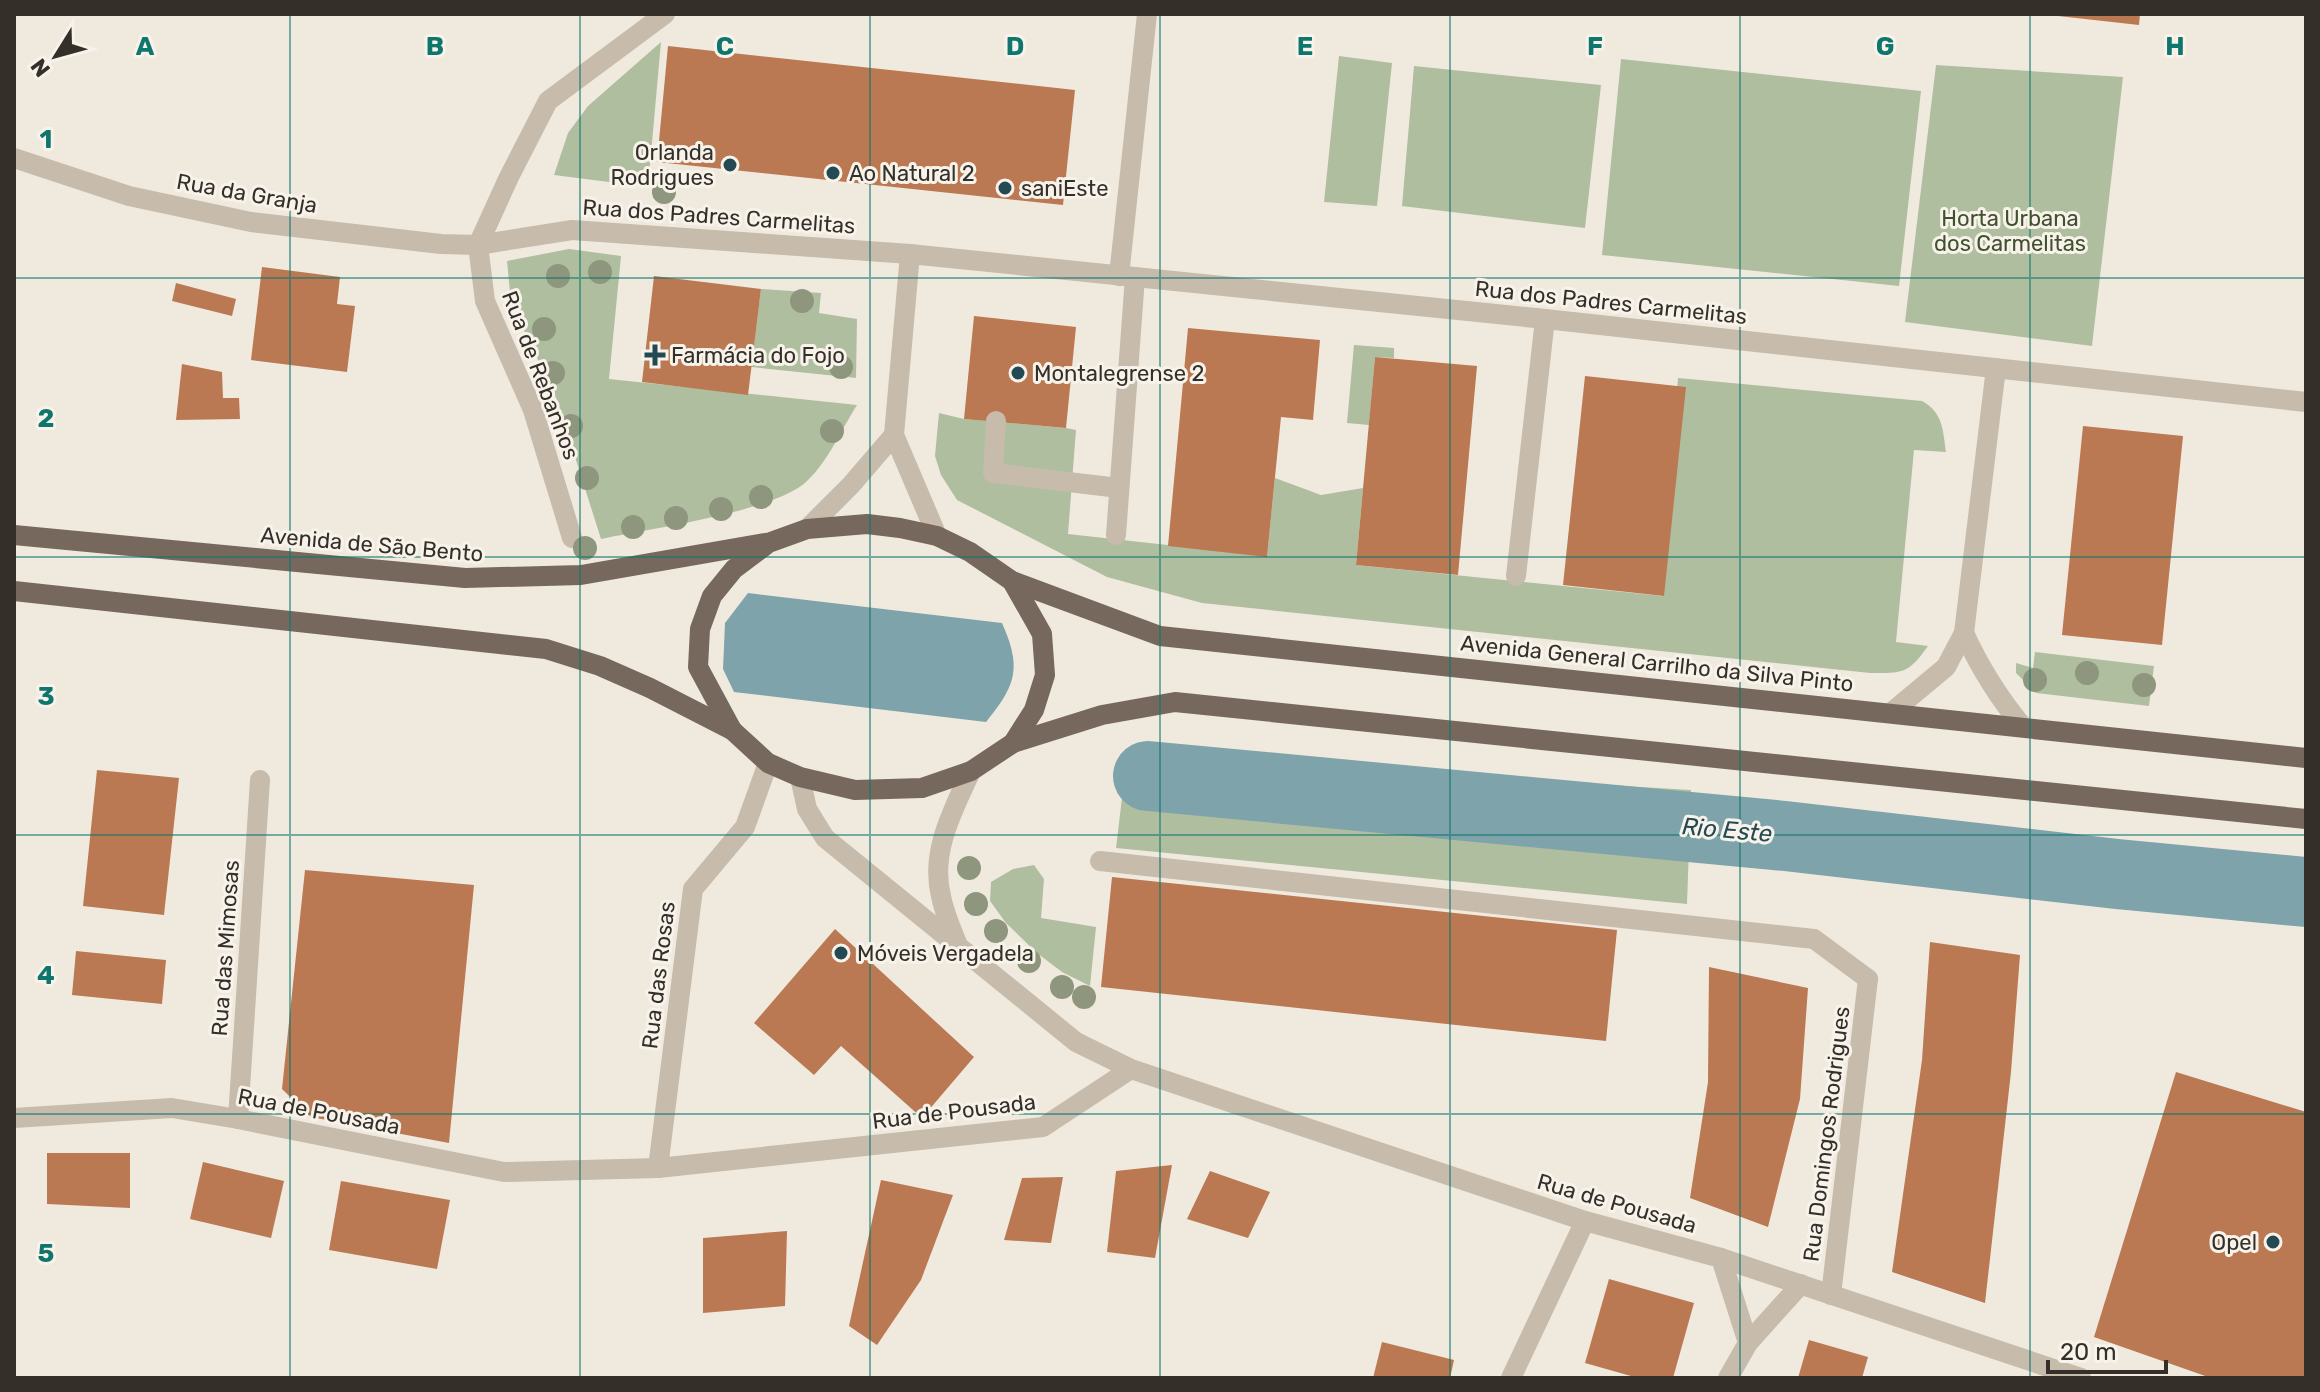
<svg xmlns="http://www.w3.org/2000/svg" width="2320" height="1392" font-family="Rubik,sans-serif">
<rect width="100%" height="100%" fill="#f0eade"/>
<g fill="#afbe9f">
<path d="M661 42 648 187 554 175 568 133 588 106Z"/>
<path d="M1339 56 1392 63 1377 206 1324 202Z"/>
<path d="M1621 59 1921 91 1899 286 1602 255Z"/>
<path d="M1936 65 2123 77 2092 346 1905 322Z"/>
<path d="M1414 66 1601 85 1585 228 1402 206Z"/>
<path d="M569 249 621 256 609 379 857 405C841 430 828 462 806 482 773 512 648 529 601 539L557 400 511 303 507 261Z"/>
<path d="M761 289 821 293 819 313 857 319 856 378 751 367Z"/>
<path d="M1354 345 1394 348V358L1375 357 1369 425 1347 423Z"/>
<path d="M1678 378 1922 401C1943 412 1943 431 1946 452L1914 450 1896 642 1928 646C1908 674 1904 673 1870 673L1202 603 1107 577 957 500 941 475 935 456 939 413 964 419 1066 428 1076 430 1068 534 1267 556 1275 478 1321 495 1363 488 1356 565 1663 596Z"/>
<path d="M2035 652 2154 666 2149 706 2036 693 2016 673V663L2033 668Z"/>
<path d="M1127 756 1691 790 1687 904 1116 848Z"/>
<path d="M1034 865 1044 879 1041 918 1096 927 1090 986 1062 972 1037 953 1006 923 990 901 991 882 1013 869Z"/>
</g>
<path fill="#7fa3aa" d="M748 593 1002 623C1022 668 1016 685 986 722L734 692 723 669 725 623Z"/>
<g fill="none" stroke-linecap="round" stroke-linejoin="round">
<path stroke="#7fa3aa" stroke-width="70" d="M1148 776 1785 836 2117 874 2306 892"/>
</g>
<g fill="#ba7952">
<path d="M2058 14H2140L2139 25 2058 16Z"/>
<path d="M668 46 1075 90 1063 205 657 162Z"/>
<path d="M262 267 340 277 337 304 355 306 347 372 251 360Z"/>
<path d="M654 276 761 289 748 395 642 382Z"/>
<path d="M176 283 236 299 232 316 172 301Z"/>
<path d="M974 316 1076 327 1066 428 964 419Z"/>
<path d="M1188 328 1320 340 1313 420 1281 417 1267 557 1168 546Z"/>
<path d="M1375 357 1477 366 1458 575 1356 565Z"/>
<path d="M182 364 222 372 223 398H239L240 419 176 420Z"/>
<path d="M1585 376 1686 387 1664 596 1563 585Z"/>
<path d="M2083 426 2183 436 2162 645 2062 635Z"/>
<path d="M97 770 179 778 164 915 83 906Z"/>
<path d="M305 870 474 885 449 1143 311 1117 282 1089Z"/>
<path d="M1112 877 1617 930 1606 1041 1101 987Z"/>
<path d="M835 929 974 1057 922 1118 841 1046 814 1075 754 1023Z"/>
<path d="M1930 942 2020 955 2011 1072 1985 1303 1892 1272 1922 1060Z"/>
<path d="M76 951 166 960 162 1004 72 995Z"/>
<path d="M1709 967 1808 988 1800 1099 1768 1227 1690 1198 1708 1082Z"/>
<path d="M2176 1072 2306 1112V1378H2211L2094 1337Z"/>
<path d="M47 1153H130V1208L47 1204Z"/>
<path d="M203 1162 284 1181 271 1238 190 1219Z"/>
<path d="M1172 1165 1155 1258 1107 1252 1116 1171Z"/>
<path d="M1210 1171 1270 1192 1248 1238 1187 1219Z"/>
<path d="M1063 1177 1051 1243 1004 1240 1022 1178Z"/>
<path d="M881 1180 953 1195 921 1280 877 1345 849 1326Z"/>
<path d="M341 1181 450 1200 437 1269 329 1250Z"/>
<path d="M787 1231 785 1306 703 1313V1238Z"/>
<path d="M1609 1279 1694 1303 1673 1378H1638L1585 1363Z"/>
<path d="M1809 1340 1868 1357 1862 1378H1798Z"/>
<path d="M1382 1342 1454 1360 1450 1378H1373Z"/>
</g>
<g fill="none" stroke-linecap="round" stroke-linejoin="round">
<g stroke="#c7bbab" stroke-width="20">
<path d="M996 421 993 473 1119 488"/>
<path d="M1100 861 1814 939 1868 979"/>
</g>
<g stroke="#c7bbab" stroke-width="20">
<path d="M14 158 129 196 251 222 441 244 478 245 572 230 910 254 1545 319 2306 402"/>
<path d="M910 254 894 435 937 536"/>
<path d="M1119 276 1147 14"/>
<path d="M807 529 851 485 894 435"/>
<path d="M1116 535 1135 277"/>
<path d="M572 538 533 410 485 301 478 245 509 177 548 101 665 14"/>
<path d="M1516 576 1545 319"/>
<path d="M1964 633C1980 668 1998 697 2023 727"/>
<path d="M1892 712 1946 667 1964 633 1996 368"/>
<path d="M800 777 807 809 825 838 1076 1042 1131 1069 1585 1221 1721 1258 2081 1378"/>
<path d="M957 943C951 928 944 912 941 896 930 852 953 810 971 771"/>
<path d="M14 1118 172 1108 238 1119 504 1172 658 1168 1043 1127 1131 1069"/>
<path d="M238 1119 260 780"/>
<path d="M658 1168 693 889 745 827 768 763"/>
<path d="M1721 1258 1748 1343"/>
<path d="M1831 1295 1868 979"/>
<path d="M1511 1378 1585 1221"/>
<path d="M1728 1378 1748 1343 1801 1284"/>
</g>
<g stroke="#76685c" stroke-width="20">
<path d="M14 535 465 578 581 575 771 542 807 529 867 524 900 528 937 536 970 552 1012 581 1042 634 1045 675 1034 710 1013 743 971 771 922 788 855 790 800 777 768 763 732 730 650 688 600 666 546 649 14 591"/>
<path d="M1012 581 1160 636 2306 758"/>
<path d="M732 730 698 667 700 629 712 596 734 569 766 545"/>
<path d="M1013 743 1102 715 1175 702 2306 819"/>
</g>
</g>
<g fill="#8f967e">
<circle cx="664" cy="192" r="12"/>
<circle cx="600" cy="272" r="12"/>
<circle cx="558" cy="276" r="12"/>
<circle cx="802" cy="301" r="12"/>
<circle cx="544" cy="329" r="12"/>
<circle cx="841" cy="367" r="12"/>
<circle cx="553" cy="373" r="12"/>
<circle cx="571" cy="426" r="12"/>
<circle cx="832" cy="431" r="12"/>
<circle cx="587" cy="478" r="12"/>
<circle cx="761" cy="497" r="12"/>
<circle cx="721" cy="509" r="12"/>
<circle cx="676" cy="518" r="12"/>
<circle cx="633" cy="527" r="12"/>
<circle cx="585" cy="548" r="12"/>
<circle cx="2087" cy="673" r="12"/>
<circle cx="2035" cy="680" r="12"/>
<circle cx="2144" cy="685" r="12"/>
<circle cx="969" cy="868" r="12"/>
<circle cx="976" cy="904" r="12"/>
<circle cx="996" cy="931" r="12"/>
<circle cx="1029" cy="961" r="12"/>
<circle cx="1062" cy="987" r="12"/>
<circle cx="1084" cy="997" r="12"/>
</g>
<path fill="none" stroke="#0f766e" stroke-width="2" stroke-opacity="0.55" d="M290 14V1378M580 14V1378M870 14V1378M1160 14V1378M1450 14V1378M1740 14V1378M2030 14V1378M14 278H2306M14 557H2306M14 835H2306M14 1114H2306"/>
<g fill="#234953" stroke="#f8f3ea" stroke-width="3">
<circle cx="730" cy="165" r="8"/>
<circle cx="833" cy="173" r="8"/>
<circle cx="1005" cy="188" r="8"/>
<path d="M651 343h8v8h8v8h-8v8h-8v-8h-8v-8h8z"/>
<circle cx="1018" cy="373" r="8"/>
<circle cx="841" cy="953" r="8"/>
<circle cx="2273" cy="1242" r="8"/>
</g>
<g text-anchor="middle" stroke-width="6" stroke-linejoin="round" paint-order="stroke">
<g font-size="22" fill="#352f29" stroke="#f8f3ea" text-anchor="start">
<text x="714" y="160" text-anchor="end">Orlanda<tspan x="714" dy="25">Rodrigues</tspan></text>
<text x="849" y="181">Ao Natural 2</text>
<text x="1021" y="196">saniEste</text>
<text x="671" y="363">Farmácia do Fojo</text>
<text x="1034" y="381">Montalegrense 2</text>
<text x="857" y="961">Móveis Vergadela</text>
<text x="2257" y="1250" text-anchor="end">Opel</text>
</g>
<g font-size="22" fill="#352f29" stroke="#f8f3ea">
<text transform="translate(247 193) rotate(10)" y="8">Rua da Granja</text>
<text transform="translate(719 216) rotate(4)" y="8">Rua dos Padres Carmelitas</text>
<text transform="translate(1611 302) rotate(6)" y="8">Rua dos Padres Carmelitas</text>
<text transform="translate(541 375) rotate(69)" y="8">Rua de Rebanhos</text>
<text transform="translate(372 544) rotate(5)" y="8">Avenida de São Bento</text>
<text transform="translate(1657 663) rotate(6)" y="8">Avenida General Carrilho da Silva Pinto</text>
<text transform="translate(225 948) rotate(-86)" y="8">Rua das Mimosas</text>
<text transform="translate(658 975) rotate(-83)" y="8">Rua das Rosas</text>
<text transform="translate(319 1111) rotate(11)" y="8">Rua de Pousada</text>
<text transform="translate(954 1111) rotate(-7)" y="8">Rua de Pousada</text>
<text transform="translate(1826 1134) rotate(-83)" y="8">Rua Domingos Rodrigues</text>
<text transform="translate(1617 1203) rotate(16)" y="8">Rua de Pousada</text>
</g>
<g font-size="22" fill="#40512f" stroke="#f8f3ea">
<text x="2010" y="226">Horta Urbana<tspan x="2010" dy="25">dos Carmelitas</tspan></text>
</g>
<g font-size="24" font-style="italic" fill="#234953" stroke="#f8f3ea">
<text transform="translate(1727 830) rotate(5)" y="8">Rio Este</text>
</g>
</g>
<g font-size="26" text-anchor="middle" font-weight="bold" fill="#0f766e" stroke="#f8f3ea" stroke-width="6" stroke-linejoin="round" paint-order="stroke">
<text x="145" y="55">A</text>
<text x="435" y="55">B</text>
<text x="725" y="55">C</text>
<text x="1015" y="55">D</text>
<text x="1305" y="55">E</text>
<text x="1595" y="55">F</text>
<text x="1885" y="55">G</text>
<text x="2175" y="55">H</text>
<text x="46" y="148">1</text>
<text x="46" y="427">2</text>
<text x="46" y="705">3</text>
<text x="46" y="984">4</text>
<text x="46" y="1262">5</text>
</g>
<rect width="2320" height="1392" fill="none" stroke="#352f29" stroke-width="32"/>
<g transform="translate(56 56) rotate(233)" stroke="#f8f3ea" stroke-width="6" paint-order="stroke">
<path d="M0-6L14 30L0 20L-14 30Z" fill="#352f29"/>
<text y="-12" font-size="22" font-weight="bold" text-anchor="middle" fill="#352f29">N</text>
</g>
<path d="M2048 1360v12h118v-12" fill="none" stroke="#352f29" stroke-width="4"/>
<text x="2060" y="1360" font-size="24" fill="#352f29" stroke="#f8f3ea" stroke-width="6" paint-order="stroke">20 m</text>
</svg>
